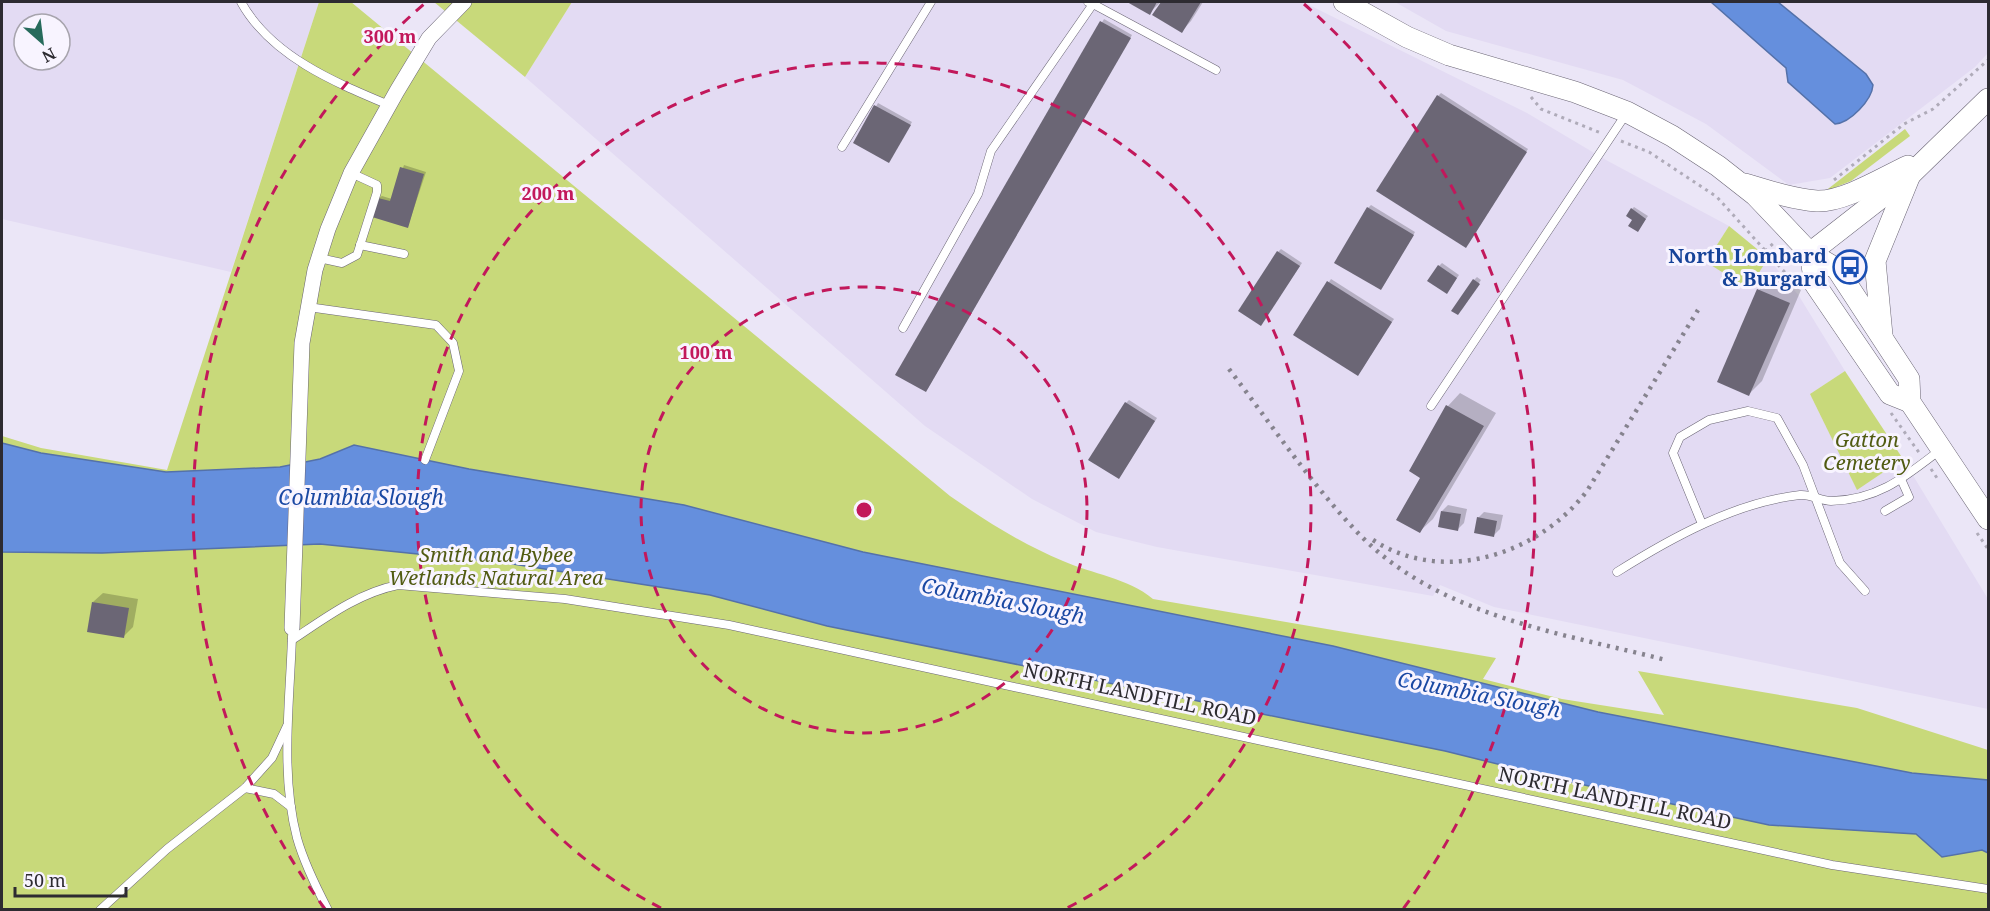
<svg xmlns="http://www.w3.org/2000/svg" width="1990" height="911" font-family="'Noto Serif',serif">
<rect width="100%" height="100%" fill="#ebe6f7"/>
<g fill="#e3dbf3" fill-rule="evenodd">
<path d="M2 2H319L231 272 2 219ZM24 24H60V60H24Z"/>
<path d="M572 2H1303L1527 113 1606 160 1729 226 1706 262 1749 288 1768 258 1799 296 1845 371 1810 394 1857 489 1903 459 1988 599V709L1494 607 1440 585 1433 596 1157 547 1096 532 1032 499 925 426 525 77Z"/>
<path d="M1395 2H1988V53L1975 67 1830 178 1789 185 1706 124 1623 80 1446 31Z"/>
</g>
<g fill="#c8d97a">
<path d="M319 2H351L950 496C986 521 1022 544 1063 561 1092 574 1128 578 1153 599L1496 658 1483 679 1562 699 1664 715 1638 671 1857 708 1988 750V909H2V436L41 448 167 470Z"/>
<path d="M434 2H572L525 77Z"/>
<path d="M1905 129 1910 136 1851 181 1824 192Z"/>
<path d="M1729 226 1768 258 1749 289 1706 262Z"/>
<path d="M1845 371 1903 459 1857 490 1810 394Z"/>
</g>
<g fill="#658fdd" stroke="#5471a9" stroke-width="1.5">
<path d="M1711 2H1778L1866 74 1873 85C1872 100 1850 123 1835 124L1788 82 1786 68Z"/>
<path d="M2 443 41 453 166 472 280 467 320 459 354 445 469 469 684 505 863 552 1333 646 1598 712 1912 773 1988 780V853L1982 850 1942 857 1916 834 1769 825 1566 781 1445 751 827 626 710 595 506 563 320 544 102 553 2 552Z"/>
</g>
<g fill="#0003">
<path d="M1130 2H1161L1149 13Z"/>
<path d="M1162 2H1203L1191 21 1182 31 1154 15Z"/>
<path d="M1104 19 1132 35 928 388 897 374Z"/>
<path d="M1441 93 1528 149 1469 243 1438 96Z"/>
<path d="M878 103 912 122 889 161 855 142Z"/>
<path d="M404 165 426 172 408 226 379 198 382 196 392 199Z"/>
<path d="M1371 205 1415 232 1383 286 1368 208Z"/>
<path d="M1634 207 1648 216 1640 227 1634 219 1632 209Z"/>
<path d="M1281 249 1302 263 1261 324 1278 252Z"/>
<path d="M1442 263 1459 275 1449 290 1439 266Z"/>
<path d="M1477 277 1481 280 1461 311 1474 280Z"/>
<path d="M1771 277 1801 290 1762 381 1749 394 1759 290Z"/>
<path d="M1331 279 1394 319 1360 372 1295 335Z"/>
<path d="M1460 393 1496 413 1433 519 1420 531 1423 477 1411 470 1448 406Z"/>
<path d="M1129 400 1157 418 1121 475 1126 403Z"/>
<path d="M1448 505 1467 509 1464 523 1458 529 1442 511Z"/>
<path d="M1484 512 1503 515 1500 529 1494 535 1478 518Z"/>
<path d="M103 593 138 599 133 627 123 637 93 602Z"/>
</g>
<g fill="#6b6675">
<path d="M1127 2H1157L1150 15Z"/>
<path d="M1161 2H1201L1182 33 1152 15Z"/>
<path d="M1100 21 1131 38 926 392 895 375Z"/>
<path d="M1437 95 1527 152 1466 248 1376 191Z"/>
<path d="M874 105 911 125 889 163 853 143Z"/>
<path d="M400 167 424 174 408 228 372 217 378 198 390 201Z"/>
<path d="M1367 207 1414 235 1381 290 1334 263Z"/>
<path d="M1631 208 1646 219 1638 232 1628 226 1632 220 1626 216Z"/>
<path d="M1277 251 1300 266 1261 326 1238 311Z"/>
<path d="M1438 265 1457 278 1447 294 1427 281Z"/>
<path d="M1473 279 1480 284 1458 315 1451 311Z"/>
<path d="M1327 281 1392 322 1358 376 1293 335Z"/>
<path d="M1757 289 1790 303 1749 396 1717 382Z"/>
<path d="M1125 402 1155 421 1119 479 1088 460Z"/>
<path d="M1446 405 1484 426 1420 533 1396 520 1420 478 1409 471Z"/>
<path d="M1441 511 1461 514 1458 531 1438 527Z"/>
<path d="M1477 517 1497 521 1494 537 1474 533Z"/>
<path d="M92 602 129 608 124 638 87 632Z"/>
</g>
<g fill="none" stroke-linecap="round" stroke-linejoin="round">
<defs>
<g id="lane">
<path d="M241 2C271 56 334 82 389 105"/>
<path d="M1094 2 1093 4 1216 70"/>
<path d="M842 147 931 2"/>
<path d="M360 245 404 254"/>
<path d="M319 258 342 263 357 255 377 192V185L351 173"/>
<path d="M308 307 436 325 453 343 459 371 425 460"/>
<path d="M903 328 978 194 991 151 1093 4 1088 2"/>
<path d="M1431 406 1626 114"/>
<path d="M1885 511 1909 497 1901 479"/>
<path d="M1702 524 1673 453 1680 437 1709 420 1748 411 1777 418 1803 465 1840 563 1865 591"/>
<path d="M1617 572C1671 538 1736 502 1800 495 1811 494 1821 501 1831 501 1878 500 1905 477 1940 450"/>
<path d="M292 636C290 702 280 773 297 838 304 863 316 887 328 910"/>
<path d="M292 640C325 618 358 593 398 585L565 599 729 625 1832 865 1988 889"/>
<path d="M245 788 274 794 291 807"/>
<path d="M100 910 167 849 245 788 272 758 287 726"/>
</g>
<path id="street" d="M292 628 302 343 315 270 328 229 351 173 397 91 429 38 464 2"/>
<g id="secondary">
<path d="M1344 2 1407 37 1449 55 1575 92 1627 112 1672 136 1718 166 1755 195 1810 253 1837 269 1909 379 1910 402 1988 519"/>
<path d="M1745 184C1768 191 1793 199 1817 201 1844 202 1884 177 1908 166"/>
<path d="M1810 253 1910 175 1988 99"/>
<path d="M1810 253 1815 284 1890 394 1910 402"/>
<path d="M1882 335 1875 261 1910 175"/>
</g>
</defs>
<use href="#lane" stroke="#6a6574" stroke-width="9"/>
<use href="#street" stroke="#6a6574" stroke-width="16"/>
<use href="#secondary" stroke="#6a6574" stroke-width="22"/>
<g stroke="#afabb9" stroke-width="3" stroke-dasharray="3 4.5" stroke-linecap="butt">
<path d="M1531 97 1541 109 1601 133"/>
<path d="M1621 141 1649 152 1717 197 1798 287"/>
<path d="M1834 180 1904 124 1933 109 1988 60"/>
<path d="M1765 251 1775 242"/>
<path d="M1891 413 1920 454"/>
<path d="M1931 469 1939 481"/>
<path d="M1977 533 1988 549"/>
</g>
<use href="#lane" stroke="#fff" stroke-width="8"/>
<use href="#street" stroke="#fff" stroke-width="15"/>
<use href="#secondary" stroke="#fff" stroke-width="21"/>
<g stroke="#86838e" stroke-width="4.5" stroke-dasharray="3 6" stroke-linecap="butt">
<path d="M1229 369C1271 424 1311 484 1359 534 1438 616 1561 633 1666 660"/>
<path d="M1373 540C1444 586 1539 554 1587 491L1698 310"/>
</g>
</g>
<g fill="none" stroke="#c2185b" stroke-width="3" stroke-dasharray="10 8">
<circle cx="864" cy="510" r="223"/>
<path d="M661 908A447 447 0 1 1 1067 908"/>
<path d="M325 909A670 670 0 0 1 424 4M1304 4A670 670 0 0 1 1403 909"/>
</g>
<defs>
<symbol id="bus-ring" viewBox="-11 -11 22 22"><circle r="9.5" fill="#f8f4ff" stroke="#1a4fb4" stroke-width="1.5"/><path d="M-5-6H5V4H4V6H2V4H-2V6H-4V4H-5ZM-3.5-4V0h7V-4ZM-3.5 1.2v1.5H-2V1.2ZM2 1.2v1.5H3.5V1.2Z" fill="#1a4fb4"/></symbol>
</defs>
<g fill-rule="evenodd">
<use href="#bus-ring" x="1831" y="248" width="38" height="38"/>
</g>
<g text-anchor="middle" stroke-width="6" stroke-linejoin="round" paint-order="stroke">
<g font-size="20" font-weight="bold" fill="#164399" stroke="#f8f4ff" text-anchor="end">
<text x="1827" y="263">North Lombard<tspan x="1827" dy="23">&amp; Burgard</tspan></text>
</g>
<g font-size="20" font-style="italic" fill="#515b12" stroke="#f8f4ff">
<text x="1867" y="447">Gatton<tspan x="1867" dy="23">Cemetery</tspan></text>
<text x="496" y="562">Smith and Bybee<tspan x="496" dy="23">Wetlands Natural Area</tspan></text>
</g>
<g font-size="20" fill="#2d2b31" stroke="#f8f4ff">
<text transform="translate(1140 694) rotate(12)" y="7">NORTH LANDFILL ROAD</text>
<text transform="translate(1615 798) rotate(12)" y="7">NORTH LANDFILL ROAD</text>
</g>
<g font-size="21" font-style="italic" fill="#1a48a3" stroke="#f8f4ff">
<text x="361" y="505">Columbia Slough</text>
<text transform="translate(1003 601) rotate(11)" y="7">Columbia Slough</text>
<text transform="translate(1479 695) rotate(11)" y="7">Columbia Slough</text>
</g>
</g>
<circle cx="864" cy="510" r="9" fill="#c2185b" stroke="#f8f4ff" stroke-width="3"/>
<g font-size="18" text-anchor="middle" font-weight="bold" fill="#c2185b" stroke="#f8f4ff" stroke-width="6" stroke-linejoin="round" paint-order="stroke">
<text x="390" y="43">300 m</text>
<text x="548" y="200">200 m</text>
<text x="706" y="359">100 m</text>
</g>
<rect width="1990" height="911" fill="none" stroke="#2d2b31" stroke-width="6"/>
<g transform="translate(42 42) rotate(152)"><circle r="28" fill="#f8f4ff" stroke="#a7a4ad" stroke-width="1.5"/>
<path d="M0-4.5L10 22L0 15L-10 22Z" fill="#276b5c"/>
<text y="-9" font-size="16" font-weight="bold" text-anchor="middle" fill="#2d2b31">N</text>
</g>
<path d="M15 887v9h111v-9" fill="none" stroke="#2d2b31" stroke-width="3"/>
<text x="24" y="887" font-size="18" fill="#2d2b31" stroke="#f8f4ff" stroke-width="4.5" paint-order="stroke">50 m</text>
</svg>
